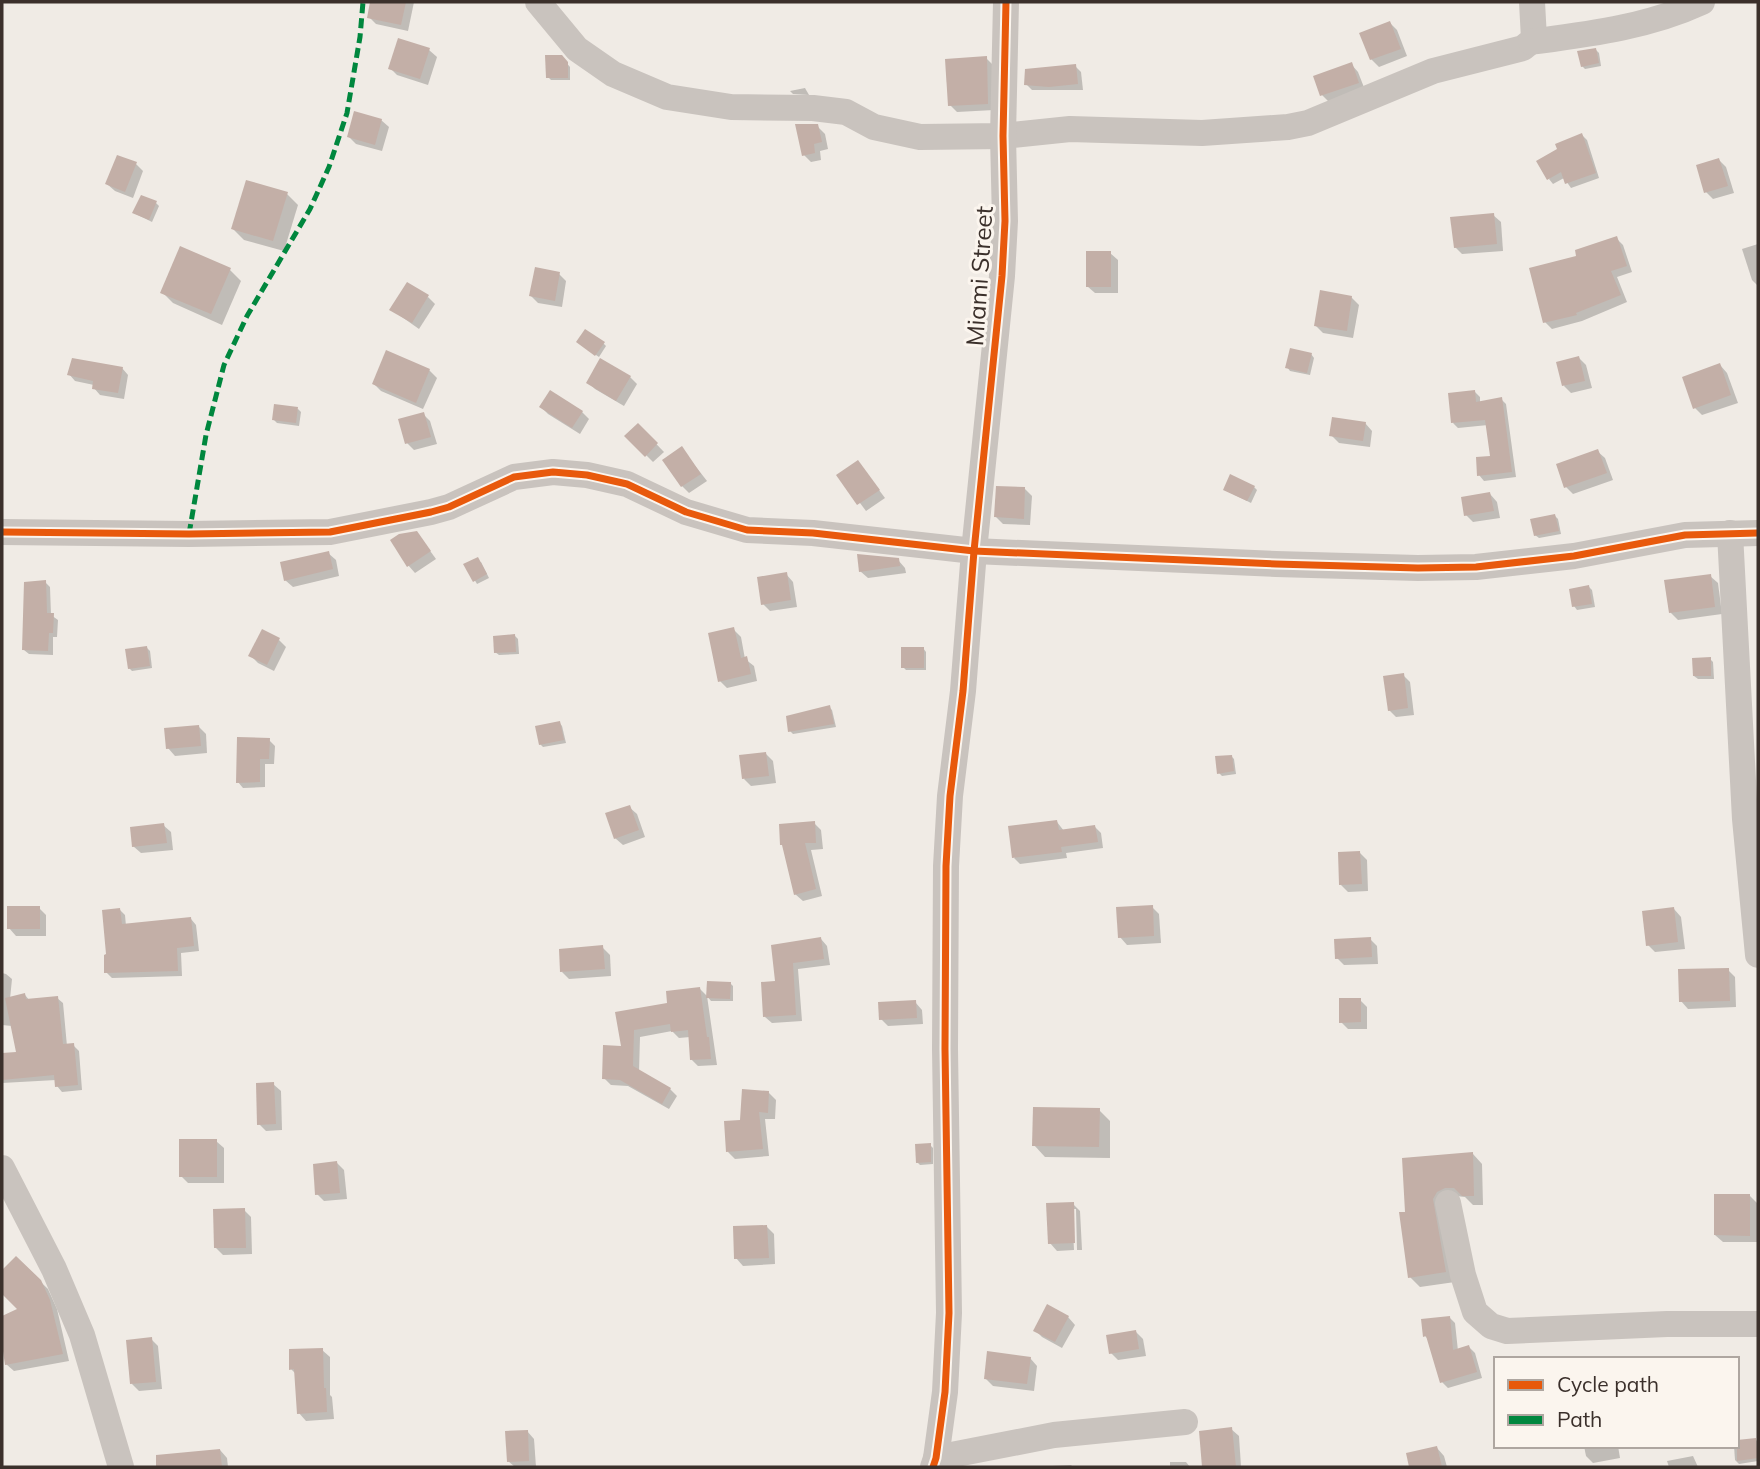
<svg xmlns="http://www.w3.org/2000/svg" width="1760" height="1469" font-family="Mulish,sans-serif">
<rect width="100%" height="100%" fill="#f0ebe5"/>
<g fill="#0003">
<path d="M372 2H414L408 31 376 24 369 17Z"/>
<path d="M1390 23 1397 30 1407 56 1379 67 1371 59Z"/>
<path d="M399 40 429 50 437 57 428 85 397 75 390 68Z"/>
<path d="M1596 50 1599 53 1601 66 1585 69 1582 66Z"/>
<path d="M986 58 993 65 994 110 957 112 950 105Z"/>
<path d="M565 61 570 67V80H551L548 77Z"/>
<path d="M1351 64 1358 72 1365 90 1329 102 1322 95Z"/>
<path d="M1075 66 1081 72 1083 90H1032L1026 84Z"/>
<path d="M805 88 809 95 793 94 790 91Z"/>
<path d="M381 120 389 127 382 151 356 144 349 137Z"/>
<path d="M817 126 825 134 828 149 820 151 821 160 811 162 804 155Z"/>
<path d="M1582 135 1587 140 1599 178 1571 188 1564 178 1553 184 1549 179Z"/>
<path d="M1719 160 1726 167 1734 193 1713 199 1706 192Z"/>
<path d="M136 164 143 171 133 198 115 191 107 184Z"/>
<path d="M287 194 298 205 284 251 244 240 233 229Z"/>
<path d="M156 203 159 206 152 222 134 213Z"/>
<path d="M1493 215 1501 222 1503 251 1462 254 1455 247Z"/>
<path d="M1616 238 1623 245 1632 272 1617 277 1627 302 1582 321 1552 329 1545 322 1579 257Z"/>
<path d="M1758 244V286L1752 280 1742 249Z"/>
<path d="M1110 253 1118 260V293H1095L1087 286Z"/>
<path d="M230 270 241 281 222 325 173 303 162 292Z"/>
<path d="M559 274 566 281 562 307 538 303 531 296Z"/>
<path d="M428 297 435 304 419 329 392 310Z"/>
<path d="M1351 297 1359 305 1353 338 1323 333 1316 326Z"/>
<path d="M603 343 606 346 599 357 581 345Z"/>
<path d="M387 352 429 370 437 378 423 409 381 391 374 384Z"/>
<path d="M1311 354 1314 358 1310 375 1290 371 1287 367Z"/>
<path d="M1579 358 1586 365 1592 388 1571 393 1564 386Z"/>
<path d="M1720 365 1727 373 1738 403 1702 415 1695 408Z"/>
<path d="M122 368 128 375 124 399 100 395 94 388V385L75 381 69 374Z"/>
<path d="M630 377 637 384 624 406 595 389 588 382Z"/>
<path d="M1475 392 1480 397V403L1501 399 1506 404 1516 477 1484 481 1479 475 1492 457 1488 425 1458 428 1453 423Z"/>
<path d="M541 407 582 412 589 419 580 434 548 414Z"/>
<path d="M298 409 301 412 299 426 277 423 274 420Z"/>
<path d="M423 414 430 421 437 444 414 450 407 443Z"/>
<path d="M1365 423 1372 431 1370 447 1339 443 1331 435Z"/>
<path d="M638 425 664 452 653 462 627 436Z"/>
<path d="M682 449 707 481 689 493 682 486Z"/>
<path d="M1597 451 1605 458 1613 480 1573 494 1566 487Z"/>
<path d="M858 462 885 498 866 511 839 475Z"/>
<path d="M1254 487 1257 490 1251 503 1225 490Z"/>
<path d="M1025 489 1032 496 1030 525 1003 524 995 516Z"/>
<path d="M1490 494 1497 502 1500 518 1473 522 1466 515Z"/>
<path d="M1555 516 1558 519 1561 534 1539 538 1535 535Z"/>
<path d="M417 533 436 559 415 573 408 565Z"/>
<path d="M328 553 336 560 339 576 293 587 285 580Z"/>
<path d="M898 560 905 568 906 573 868 578 860 571Z"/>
<path d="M481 562 489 578 477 584 466 565Z"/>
<path d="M786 574 793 582 797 607 770 611 763 604Z"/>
<path d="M1710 576 1718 583 1722 614 1678 620 1670 612Z"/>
<path d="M45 582 50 587 51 615 58 620 57 637H53V655L29 654 24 650Z"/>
<path d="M1589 587 1592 590 1595 607 1577 610 1574 606Z"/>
<path d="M733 629 741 637 745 659 754 666 757 681 727 688 720 681Z"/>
<path d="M515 636 518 639 519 654 499 655 495 652Z"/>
<path d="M279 640 286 647 274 671 258 663 251 656Z"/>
<path d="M147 648 150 651 152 668 132 671 129 668Z"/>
<path d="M923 648 926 652V670H906L903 667Z"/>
<path d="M1710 659 1713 662 1714 679H1698L1694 676Z"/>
<path d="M1403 675 1410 682 1414 715 1396 717 1389 710Z"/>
<path d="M829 707 832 710 836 727 793 734 790 731Z"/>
<path d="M559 722 562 726 566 743 543 747 540 744Z"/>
<path d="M199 727 206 734 207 753 175 756 168 748Z"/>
<path d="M269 740 275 746 274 764H265V787L243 788 238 782Z"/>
<path d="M766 754 773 761 776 783 751 786 744 779Z"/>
<path d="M1231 756 1234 759 1236 774 1222 776 1219 773Z"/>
<path d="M629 807 637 814 645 837 623 845 615 838Z"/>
<path d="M1057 822 1064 831 1095 827 1101 833 1103 848 1066 853 1067 858 1020 864 1014 858Z"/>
<path d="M814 823 821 830 823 849 811 850 822 896 803 901 795 894 784 846Z"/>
<path d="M163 825 171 832 173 850 141 853 133 846Z"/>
<path d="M1360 853 1367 860 1368 891 1348 892 1341 885Z"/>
<path d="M1152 907 1159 914 1161 943 1127 945 1120 937Z"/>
<path d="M39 908 46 915V936H16L9 928Z"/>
<path d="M1674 909 1681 917 1685 949 1655 952 1648 945Z"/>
<path d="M120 910 125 915 126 926 191 919 196 925 199 951 181 953 182 976 112 978 106 972Z"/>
<path d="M821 939 827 946 830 965 798 969 802 1021 772 1023 765 1017 777 983 773 947Z"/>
<path d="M1370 939 1377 946 1378 964 1344 965 1337 958Z"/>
<path d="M602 947 610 955 611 976 569 979 562 972Z"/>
<path d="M1728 970 1735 977 1736 1007 1688 1009 1681 1001Z"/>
<path d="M2 973 6 974 12 979 10 999 25 995 30 1001 57 998 63 1003 67 1046 73 1045 79 1051 82 1090 62 1092 57 1086 56 1080 2 1083V1055L18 1053 12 1026 2 1025Z"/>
<path d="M730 983 733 986V1001H711L707 996 717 1065 698 1066 691 1059 690 1037 679 1038 672 1031 640 1037 639 1072 670 1089 677 1096 669 1109 628 1086 611 1085 604 1078 623 1048 617 1013 669 1004 700 989 708 997Z"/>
<path d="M1360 1000 1367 1007V1029H1348L1341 1022Z"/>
<path d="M915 1002 922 1010 923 1024 888 1026 881 1019Z"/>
<path d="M273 1084 281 1091 282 1130 266 1131 259 1124Z"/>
<path d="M768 1092 776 1100 775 1119H765L769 1156 735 1159 728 1152 742 1121Z"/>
<path d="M1099 1110 1110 1121V1158L1045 1157 1034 1145Z"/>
<path d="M216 1141 224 1148V1183H188L181 1176Z"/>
<path d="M930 1145 933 1148V1164L920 1165 917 1162Z"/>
<path d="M1473 1154 1482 1164 1483 1205H1473L1465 1197 1456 1196 1455 1282 1420 1287 1410 1277 1407 1213Z"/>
<path d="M337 1163 344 1170 347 1199 324 1201 317 1194Z"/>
<path d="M1750 1196 1757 1203V1242H1723L1715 1235Z"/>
<path d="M1073 1204 1080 1211 1082 1250H1077L1076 1209H1072L1074 1250 1057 1251 1050 1243Z"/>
<path d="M244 1210 251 1217 252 1254 223 1255 216 1248Z"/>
<path d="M767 1227 774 1234 775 1264 743 1266 736 1258Z"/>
<path d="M16 1258 48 1289 57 1309 69 1361 14 1371 6 1364 2 1336 9 1333 8 1330 2 1333V1318L20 1310 2 1292V1273Z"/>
<path d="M1068 1317 1075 1325 1062 1348 1042 1337 1035 1330Z"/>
<path d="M1449 1317 1455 1323 1458 1351 1469 1347 1475 1353 1482 1378 1448 1388 1442 1382 1429 1340 1425 1336Z"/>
<path d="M1136 1332 1143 1339 1146 1356 1118 1360 1111 1353Z"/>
<path d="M151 1339 158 1346 162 1389 139 1391 132 1384Z"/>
<path d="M322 1350 330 1357V1395L332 1397 334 1419 306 1421 299 1413 296 1374 291 1369Z"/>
<path d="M1030 1358 1037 1366 1034 1391 993 1386 986 1379Z"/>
<path d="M1231 1429 1239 1436 1241 1467H1204L1201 1432Z"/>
<path d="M527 1431 534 1439 536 1467H515L508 1461Z"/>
<path d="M1755 1439 1758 1442V1461L1739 1464 1735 1460 1734 1446Z"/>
<path d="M1584 1446H1618L1620 1458 1593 1463 1586 1456Z"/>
<path d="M1437 1448 1444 1456 1447 1467H1411L1408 1454Z"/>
<path d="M220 1450 227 1458 228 1467H185L184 1454Z"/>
<path d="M1693 1456 1698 1467H1669L1667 1461Z"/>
<path d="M1170 1462H1186L1190 1467H1170Z"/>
<path d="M1071 1465 1073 1467H1052V1466Z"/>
</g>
<g fill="#c3afa7">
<path d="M370 2H406L401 25 367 18Z"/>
<path d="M1390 21 1401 49 1370 60 1359 33Z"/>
<path d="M398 38 430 48 420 79 388 69Z"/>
<path d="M1596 48 1599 63 1581 67 1577 51Z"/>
<path d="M545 55H562L568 62V78H546Z"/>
<path d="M987 56 988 104 948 106 945 59Z"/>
<path d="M1352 62 1359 83 1320 96 1313 76Z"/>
<path d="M1076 64 1078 84 1049 87 1024 85 1025 69Z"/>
<path d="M354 111 382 119 375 145 347 137Z"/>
<path d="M795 124H818L822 142 814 144 815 153 802 156Z"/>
<path d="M1582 133 1596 173 1565 184 1561 172 1547 180 1536 161 1557 149 1555 144Z"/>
<path d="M117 155 137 162 125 192 105 184Z"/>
<path d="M1719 158 1728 186 1704 193 1696 165Z"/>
<path d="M246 180 288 192 273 241 231 229Z"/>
<path d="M141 195 157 201 149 220 132 213Z"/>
<path d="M1494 213 1497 244 1454 248 1450 217Z"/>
<path d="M1617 236 1627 266 1611 271 1621 295 1576 313 1577 315 1543 323 1529 268 1576 256 1575 250Z"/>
<path d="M180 246 231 268 211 314 160 293Z"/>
<rect x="1086" y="251" width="25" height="36"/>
<path d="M535 267 560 272 555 301 529 296Z"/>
<path d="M407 282 429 295 412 323 389 310Z"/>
<path d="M1320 290 1352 296 1347 331 1314 326Z"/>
<path d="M585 329 605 342 595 356 576 342Z"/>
<path d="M1290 348 1312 353 1307 373 1285 368Z"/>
<path d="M386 350 430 369 416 403 372 384Z"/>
<path d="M1579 356 1585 381 1562 386 1556 362Z"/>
<path d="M72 358 123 367 118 393 92 389 93 381 67 375Z"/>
<path d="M600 358 631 376 616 401 586 383Z"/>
<path d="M1720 363 1731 395 1693 409 1682 377Z"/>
<path d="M550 390 583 411 572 428 539 407Z"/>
<path d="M1475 390 1476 402 1502 397 1512 472 1477 476 1476 457 1490 456 1485 420 1451 423 1448 393Z"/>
<path d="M274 404 298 407 296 423 272 420Z"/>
<path d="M424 412 431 437 405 444 398 419Z"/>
<path d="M1332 417 1366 422 1363 441 1329 436Z"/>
<path d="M638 423 658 443 645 457 624 436Z"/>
<path d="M682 446 701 474 681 487 662 460Z"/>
<path d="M1598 449 1607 473 1564 488 1556 464Z"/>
<path d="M858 460 880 490 857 505 836 475Z"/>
<path d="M1230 474 1255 486 1247 501 1223 490Z"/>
<path d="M996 486 1025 487 1024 519 994 517Z"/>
<path d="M1490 492 1494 511 1464 516 1461 497Z"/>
<path d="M1555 514 1559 531 1534 536 1530 519Z"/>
<path d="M417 531 431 551 407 567 390 540 399 534Z"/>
<path d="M329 551 333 569 284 581 280 562Z"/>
<path d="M857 554 899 558 900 566 859 572Z"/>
<path d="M478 557 487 574 473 582 463 564Z"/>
<path d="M787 572 791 600 761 605 757 577Z"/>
<path d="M1711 574 1715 607 1669 613 1664 580Z"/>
<path d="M46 580 47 613H54L53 633H49L48 651 22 650 24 582Z"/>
<path d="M1589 585 1592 604 1572 607 1569 589Z"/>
<path d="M734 627 741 658 747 656 751 674 718 682 708 633Z"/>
<path d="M262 629 280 638 267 665 248 656Z"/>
<path d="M515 634 516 652 494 653 493 636Z"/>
<path d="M147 646 150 666 128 669 125 649Z"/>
<rect x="901" y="647" width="23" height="21"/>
<path d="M1711 657V676H1693L1692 658Z"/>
<path d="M1404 673 1408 708 1388 711 1383 676Z"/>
<path d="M830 705 834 724 788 732 786 716Z"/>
<path d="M560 721 564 740 539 745 535 726Z"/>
<path d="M199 725 201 746 166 749 164 728Z"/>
<path d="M237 737 270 738 269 759H260V782L236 783Z"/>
<path d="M766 752 769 776 742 779 739 755Z"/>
<path d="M1232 755 1234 771 1217 774 1215 756Z"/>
<path d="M630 805 639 830 614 839 605 813Z"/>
<path d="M1057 820 1059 830 1095 825 1098 842 1061 847 1062 852 1012 858 1008 826Z"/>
<path d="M815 821 816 843H805L816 889 794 895 782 845H780L779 824Z"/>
<path d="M164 823 167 843 132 847 130 827Z"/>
<path d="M1360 851 1362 884 1339 885 1338 852Z"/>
<path d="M1153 905 1154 936 1118 938 1116 907Z"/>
<rect x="7" y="906" width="33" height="23"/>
<path d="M1674 907 1678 942 1646 946 1642 911Z"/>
<path d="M120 908 122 924 191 917 194 946 177 948 178 971 104 973V955L106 954 102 910Z"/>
<path d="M821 937 824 959 793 963 796 1015 763 1017 761 982 775 981 771 945Z"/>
<path d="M1371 937 1372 957 1335 959 1334 939Z"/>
<path d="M603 945 605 969 560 972 559 949Z"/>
<path d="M1729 968 1730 1001 1679 1002 1678 969Z"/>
<path d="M707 981 731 982 730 999 706 998Z"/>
<path d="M700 987 707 1037H709L711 1059 690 1060 688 1030 671 1032 670 1024 634 1030 633 1066 671 1088 662 1104 620 1080 602 1079 603 1045 621 1046 615 1012 667 1003 666 991Z"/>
<path d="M25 993 26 999 58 996 63 1044 74 1043 78 1085 55 1087 54 1075 2 1080V1053L16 1052 5 998Z"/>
<path d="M1339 998H1361V1022L1339 1023Z"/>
<path d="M916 1000 917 1018 879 1020 878 1002Z"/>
<path d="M274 1082 276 1124 257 1125 256 1083Z"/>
<path d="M742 1089 769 1091 768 1113 759 1112 763 1149 726 1152 724 1121 740 1120Z"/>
<path d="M1033 1107 1100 1108 1099 1147 1032 1146Z"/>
<rect x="179" y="1139" width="38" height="38"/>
<path d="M931 1143V1162L916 1163 915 1144Z"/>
<path d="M1473 1152 1474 1196H1462L1454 1188H1445L1437 1192 1433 1199 1446 1272 1408 1278 1399 1212H1405L1402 1158Z"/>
<path d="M337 1161 340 1193 315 1195 313 1164Z"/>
<path d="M1714 1194H1750V1236L1714 1235Z"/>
<path d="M1074 1202 1075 1243 1048 1244 1046 1203Z"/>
<path d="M245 1208 246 1248H214L213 1209Z"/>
<path d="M767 1225 769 1258 734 1259 733 1226Z"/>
<path d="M16 1256 41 1280 50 1300 63 1354 5 1365 2 1344V1316L17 1309 2 1294V1270Z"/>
<path d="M1047 1304 1069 1316 1055 1342 1033 1331Z"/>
<path d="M1450 1316 1453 1350 1469 1345 1477 1372 1440 1383 1426 1336 1423 1337 1421 1319Z"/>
<path d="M1136 1330 1139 1349 1109 1354 1106 1335Z"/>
<path d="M152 1337 156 1382 130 1384 126 1340Z"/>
<path d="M323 1348 324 1388H326L327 1412 297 1414 294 1369 289 1370V1349Z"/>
<path d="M987 1351 1031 1357 1027 1384 984 1379Z"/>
<path d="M1232 1427 1236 1467H1202L1199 1431Z"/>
<path d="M528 1430 529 1461 507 1462 505 1431Z"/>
<path d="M1756 1438 1758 1458 1737 1461V1440Z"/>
<path d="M1437 1446 1442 1467H1409L1406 1453Z"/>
<path d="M220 1449 222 1467H156V1455Z"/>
</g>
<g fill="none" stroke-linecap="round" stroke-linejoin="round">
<g stroke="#c9c3be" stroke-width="26">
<path d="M538 2 577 49 613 74 667 97 731 107 813 108 846 112 874 127 920 137 1003 136 1070 129 1202 133 1288 127 1308 123 1433 71 1523 48 1534 39 1532 2"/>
<path d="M1531 42C1590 34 1648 27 1702 2"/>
<path d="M2 532 189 534 330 532 431 512 449 507 514 477 553 472 587 475 627 484 686 512 747 530 813 533 974 551 1276 564 1418 568 1476 567 1574 556 1685 535 1758 533"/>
<path d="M1730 533 1745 819 1758 955"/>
<path d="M2 1168 54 1269 82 1335 121 1467"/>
<path d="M1448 1203 1463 1275 1475 1312 1491 1326 1507 1331 1667 1324H1758"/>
<path d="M936 1458 1054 1435 1185 1422"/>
<path d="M933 1467 936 1458 945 1392 949 1313 945 1049 946 866 950 796 963 691 974 551 1002 276 1005 221 1003 136 1006 2"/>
</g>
<path stroke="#00873e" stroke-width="5" stroke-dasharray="10 5" stroke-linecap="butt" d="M189 534 206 435 224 365 247 316 310 209 329 167 347 113 360 37 363 2"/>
<defs>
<g id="cycleway">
<path d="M2 532 189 534 330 532 431 512 449 507 514 477 553 472 587 475 627 484 686 512 747 530 813 533 974 551 1276 564 1418 568 1476 567 1574 556 1685 535 1758 533"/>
<path d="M933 1467 936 1458 945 1392 949 1313 945 1049 946 866 950 796 963 691 974 551 1002 276 1005 221 1003 136 1006 2"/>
</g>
</defs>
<use href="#cycleway" stroke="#fbf5ee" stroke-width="11"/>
<use href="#cycleway" stroke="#e8590c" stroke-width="7"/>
</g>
<g text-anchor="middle" stroke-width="6" stroke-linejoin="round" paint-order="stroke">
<g font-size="24" fill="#3b302b" stroke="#fbf5ee">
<text transform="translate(980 276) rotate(-86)" y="8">Miami Street</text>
</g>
</g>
<rect width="1760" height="1469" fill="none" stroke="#3b302b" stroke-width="7"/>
<rect x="1494" y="1357" width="245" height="91" fill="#fbf5ee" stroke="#aea6a0" stroke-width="2"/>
<rect x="1508" y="1380" width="35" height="10" fill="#e8590c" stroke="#aea6a0" stroke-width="2"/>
<text x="1557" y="1392" font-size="21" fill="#3b302b">Cycle path</text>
<rect x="1508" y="1415" width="35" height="10" fill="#00873e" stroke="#aea6a0" stroke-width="2"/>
<text x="1557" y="1427" font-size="21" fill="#3b302b">Path</text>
</svg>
